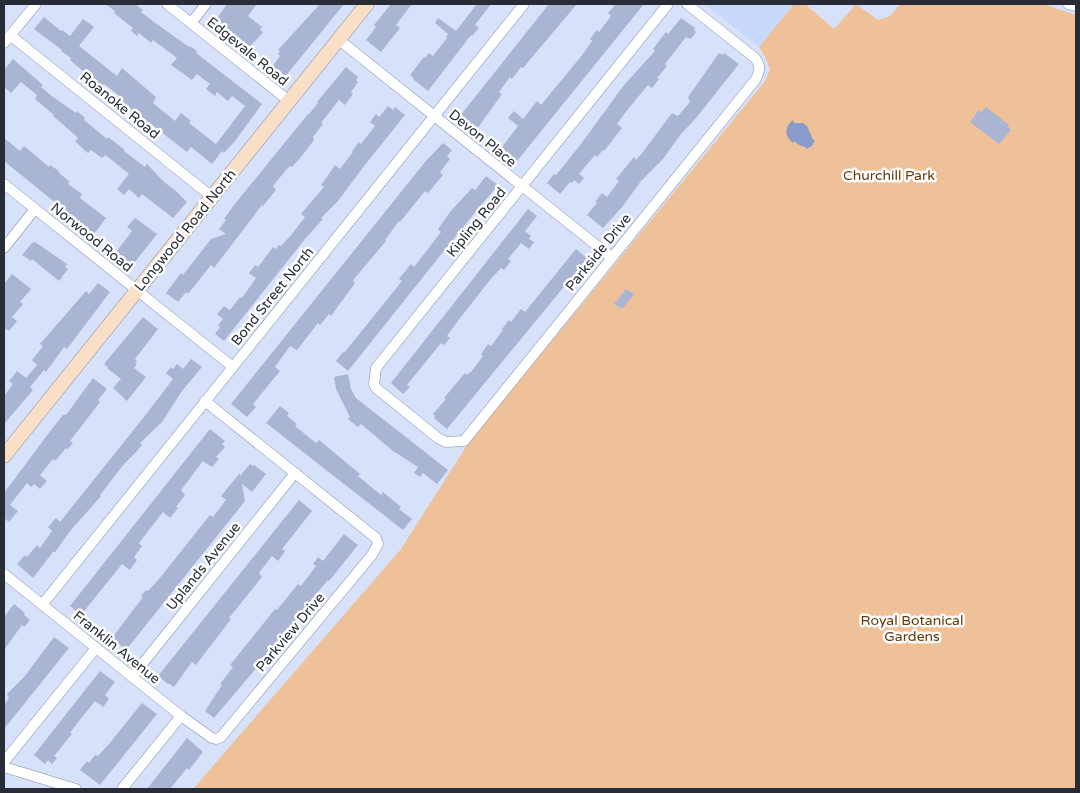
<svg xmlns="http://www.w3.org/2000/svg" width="1080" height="793" font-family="'Varela Round',sans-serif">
<rect width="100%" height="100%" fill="#d7e2fa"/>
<path fill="#c9d8fd" d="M704 4H794L759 47Z"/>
<path fill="#eec199" d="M794 4H805L834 29 856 4 878 20 890 16 900 4H1043L1076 15V789H193L401 549 469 442 765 81 770 69 765 57 759 47Z"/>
<path fill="#879bcc" d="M793 120 794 123H803L807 126 813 140H815L812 146 806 149V147L801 146 794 141 793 143C784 136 784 127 793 120Z"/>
<g fill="#a9b5d2">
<path d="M105 4H135L143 10 141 12 154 22 189 47 190 46 197 51 196 53 262 104 235 141 224 153 222 151 212 164 191 147 187 152 120 100 122 98 104 84 102 87 84 72 70 60 71 58 61 51 62 50 34 29 44 17 61 31 62 30 70 36 83 19 94 27 79 46 117 76 122 68 156 97 153 103 175 121 181 113 191 121 189 123 216 144 245 106 232 96 228 101 217 92 215 96 206 89 210 84 197 74 192 80 181 72 171 65 177 58 153 40 151 43 139 33 137 36 131 31 133 28 114 13 115 11Z"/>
<path d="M227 4H257L248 16 262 27 260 30 263 32 250 47 219 21 220 19 218 17Z"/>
<path d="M320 4H344L284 78 271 68 280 56 278 54 280 51 278 50Z"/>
<path d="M391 4H412L396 25 400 28 381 52 366 40 376 27 374 25Z"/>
<path d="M477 4H491L475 25 479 28 472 36 471 35 428 91 413 79 414 78 410 75 424 57 425 58 429 53 433 56 447 38 446 37 448 34 435 23 438 18 456 31Z"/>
<path d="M549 4H577L523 68 521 67 512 79 510 77 499 92 502 94 477 129 460 116Z"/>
<path d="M616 4H644L517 161 502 149V147L518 126 508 118 514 111 523 119 537 101 541 105 583 54 592 41 590 39 597 30 599 32 611 16 608 13Z"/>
<path d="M681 18 695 28 694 30 696 32 691 39 686 37 665 64 667 66 657 78 659 79 652 88 648 85 628 109 617 124 622 128 604 151 603 150 597 157 595 155 579 174 584 178 579 184 574 180 572 183 570 182 560 194 547 183 554 174 556 175 581 144 624 85 655 51 653 49 666 32 668 34Z"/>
<path d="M719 53 723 55 724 53 739 64 696 118 681 134 663 159 641 181 623 206 603 228 587 215 597 203 595 202 602 193 607 197 619 181 616 179 634 157 636 160 643 152 672 113 678 116 690 102 688 97Z"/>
<path d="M13 59 43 85 41 87 53 97 76 113 77 111 85 118 84 120 107 139 108 137 125 150 124 151 145 167 147 164 164 182 176 191 187 202 173 218 142 194 139 198 129 189 124 195 117 189 129 174 108 157 105 155 102 158 91 150 88 153 82 148 75 141 78 138 75 135 53 116 54 115 35 99 37 95 21 82 11 93 4 87V70Z"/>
<path d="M346 67 358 77 356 80 358 82 351 92 353 94 345 105 339 100 321 123 323 124 313 137 314 140 301 157 292 167 290 166 286 170 273 186 276 190 263 206 262 205 214 268 211 265 188 294 186 292 178 302 166 293 181 273 183 275 211 239 226 234 219 229 226 220 224 219 234 205 308 114H309L318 103 317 102Z"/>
<path d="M388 106 393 110 395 107 405 115 364 166 338 201 321 218 323 219 305 239 224 341 215 334 220 327 218 325 223 319 217 314 224 306 230 310 240 297 242 298 256 278 249 273 255 265 258 267 273 247 276 249 279 245 281 246 292 234 305 217 301 214 324 187 321 185 329 174 335 165 340 169 353 152 352 151 359 142 361 144 375 126 370 122 376 114 379 117Z"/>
<path d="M986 107 1009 125 1008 127 1011 130 999 144 970 122 979 110 982 112Z"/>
<path d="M4 138 20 151 24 146 49 167 50 165 59 171 58 172 70 182 68 184 82 194 80 198 106 218 94 234 4 161Z"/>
<path d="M443 143 452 150 447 156 450 159 440 172 443 175 428 193 425 191 400 222 399 221 385 240 386 241 354 279 353 281 355 283 331 316 329 314 320 325 318 323 297 350 290 346 275 367 280 371 253 404 256 407 247 417 231 404 425 162Z"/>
<path d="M486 176 498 185 463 227 468 231 459 232 348 371 336 361 343 352 344 353 402 281 399 279 411 264 414 267 438 236 441 232 438 229 450 212 472 188 475 190 476 189Z"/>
<path d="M528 209 537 216 525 231 531 236 529 239 534 242 529 249 521 243 508 259 511 261 504 270 501 268 490 280 457 322 447 336 450 338 444 345 441 343 407 385 410 387 403 394 391 383Z"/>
<path d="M135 218 157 234 131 267 115 255 117 253 116 252 132 231 127 227Z"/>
<path d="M35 242 67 264 65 267 68 269 59 281 32 259 31 261 22 255 32 243Z"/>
<path d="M576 249 587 258 581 266 447 429 434 418 435 416 433 414 446 399 444 398 465 373 467 375 470 372H471L483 356 481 354 488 344 491 346 503 330 502 329 509 320 511 322 521 309 525 312Z"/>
<path d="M12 274 31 289 20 302 23 304 12 317 17 321 9 331 4 328V284Z"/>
<path d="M98 283 110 292 67 349 64 347 46 372 44 370 30 387 33 390 4 424V396L13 384 9 381 17 371 26 378 37 365 32 360 43 346 40 344 86 291 89 294Z"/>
<path d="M626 289 634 294 622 309 614 304Z"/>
<path d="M143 317 158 329 135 359 137 361 135 363 137 364 134 368 146 377 127 401 113 388 121 379 107 368 108 367 104 364Z"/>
<path d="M191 359 202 367 182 391 162 422 140 443 142 445 136 452 124 464 100 495 101 496 71 530 55 552H53L33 578 17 564 25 555 27 557 37 545 40 548 52 531 48 527 56 518 60 522 144 417 173 379 166 373 171 367 173 369 177 364 183 369Z"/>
<path d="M348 374 351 389 356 398 448 470 437 484 423 473 420 477 414 473 418 467 393 451 361 424 358 427 348 419 350 417 336 389 334 377Z"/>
<path d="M93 378 107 389 98 400 100 402 70 441 73 443 68 449 66 448 55 461 53 459 40 475 47 481 40 489 34 484 31 487 27 483 10 505 18 511 9 522 4 518V493L51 430 63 415H66Z"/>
<path d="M280 406 289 413 287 416 297 424 295 426 316 443 319 440 360 474 358 476 381 495 383 492 401 507 399 509 412 519 403 530 266 423Z"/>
<path d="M210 429 225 441 222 444 225 447 216 457 219 459 212 467 203 461 181 490 185 495 176 507 178 508 170 518 163 512 139 543 142 546 134 557 137 560 130 570 122 564 81 615 70 606Z"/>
<path d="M250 464 253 466 254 465 266 474 252 492 242 484 245 501 126 650 112 638 143 597 141 596 146 590 148 591 159 579 210 515 213 517 226 500 221 496 240 473V476Z"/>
<path d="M299 500 312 511 282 549 285 551 278 561 272 556 259 573 262 577 229 618 231 619 196 665 192 662 174 687 170 684H168L158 676Z"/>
<path d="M344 534 358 545 329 581 328 580 317 593 287 632 214 718 205 711 222 685 220 684 233 667 230 665 275 609 277 610 298 584 301 586 316 566 313 564 318 557 323 561Z"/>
<path d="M14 604 25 613 24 615 30 620 24 627 22 625 4 650V617Z"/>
<path d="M54 637 69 648 4 729V705L9 698 7 694 25 676Z"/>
<path d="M100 671 115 682 105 695 109 699 103 707 95 701 72 730 70 733 72 734 54 756 57 758 52 764 48 760 45 764 34 755Z"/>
<path d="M142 703 157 714 100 785 80 770 87 761 89 763 95 755 98 756 109 744Z"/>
<path d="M187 738 203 752 189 770 187 768 170 789H147Z"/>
</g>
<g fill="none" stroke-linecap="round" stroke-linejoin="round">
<defs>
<g id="street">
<path d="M167 4 289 101"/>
<path d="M668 4 376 368 374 384 376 388 438 438 446 442 464 441 756 79C760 70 761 66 755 58L687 4"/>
<path d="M1068 4 1076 6"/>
<path d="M191 23 206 4"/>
<path d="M10 35 212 197"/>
<path d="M338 39 611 257"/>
<path d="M4 43 36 4"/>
<path d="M4 184 233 367"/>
<path d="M4 248 35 209"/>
<path d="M4 574 181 716 212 738 216 739 221 737 372 555 378 544 376 538 205 401"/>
<path d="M42 605 524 4"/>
<path d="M132 677 295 473"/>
<path d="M4 762 96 648"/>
<path d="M4 767 76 789"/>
<path d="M122 789 181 716"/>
</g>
<path id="secondary" d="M4 456 367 4"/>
</defs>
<use href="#street" stroke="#818ca8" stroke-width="11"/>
<use href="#secondary" stroke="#818ca8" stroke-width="15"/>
<use href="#street" stroke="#fff" stroke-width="10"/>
<use href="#secondary" stroke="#f9dfc5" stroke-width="14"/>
</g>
<g text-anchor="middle" stroke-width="5" stroke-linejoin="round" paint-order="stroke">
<g font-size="14" fill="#272c37" stroke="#fff">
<text transform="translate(248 51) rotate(39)" y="5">Edgevale Road</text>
<text transform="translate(120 105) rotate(39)" y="5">Roanoke Road</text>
<text transform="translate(483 138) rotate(39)" y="5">Devon Place</text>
<text transform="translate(476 222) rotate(-51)" y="5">Kipling Road</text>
<text transform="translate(185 230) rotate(-51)" y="5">Longwood Road North</text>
<text transform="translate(92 237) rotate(39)" y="5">Norwood Road</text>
<text transform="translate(598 252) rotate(-51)" y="5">Parkside Drive</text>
<text transform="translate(272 296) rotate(-51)" y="5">Bond Street North</text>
<text transform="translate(203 566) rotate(-51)" y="5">Uplands Avenue</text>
<text transform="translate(290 632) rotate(-50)" y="5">Parkview Drive</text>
<text transform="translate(117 647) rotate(39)" y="5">Franklin Avenue</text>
</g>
<g font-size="14" fill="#643907" stroke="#fff">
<text x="889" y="180">Churchill Park</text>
<text x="912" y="625">Royal Botanical<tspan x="912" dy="16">Gardens</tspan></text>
</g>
</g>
<rect width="1080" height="793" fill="none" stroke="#272c37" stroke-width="10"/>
</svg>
